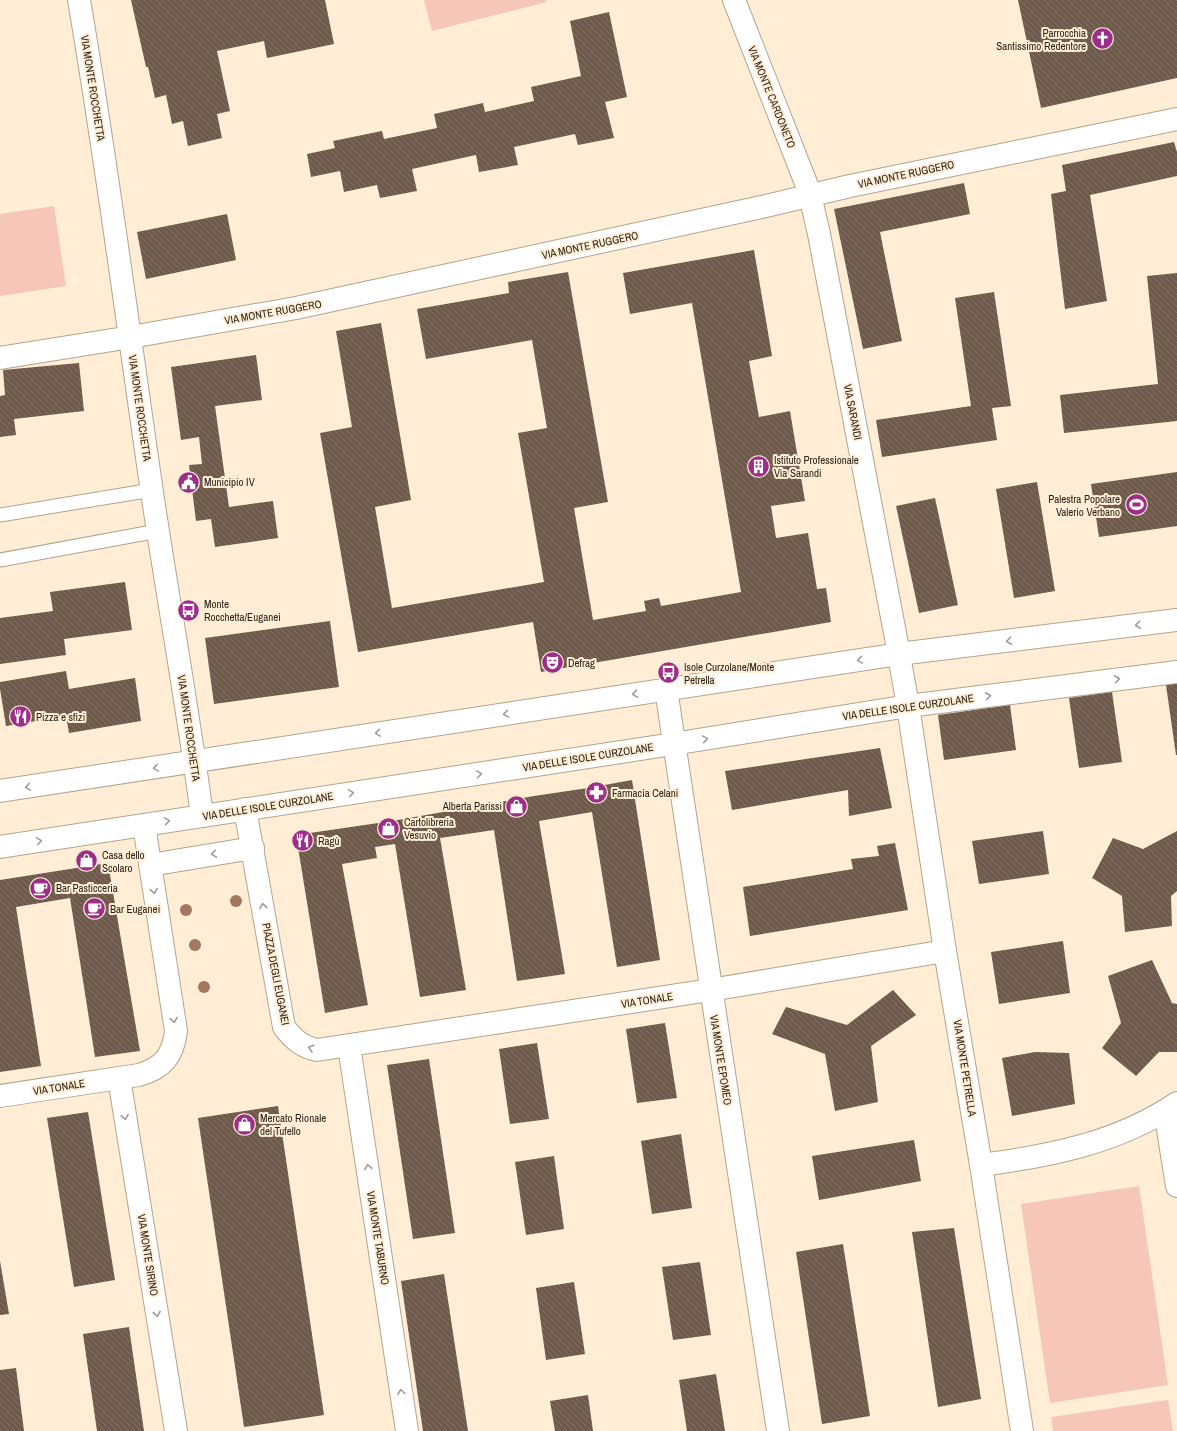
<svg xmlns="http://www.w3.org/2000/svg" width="1177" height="1431" font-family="'Archivo Narrow',sans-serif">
<defs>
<pattern id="building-back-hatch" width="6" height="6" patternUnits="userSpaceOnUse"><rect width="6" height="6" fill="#6f594a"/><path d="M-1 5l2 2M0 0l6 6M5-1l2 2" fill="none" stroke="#837266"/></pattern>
</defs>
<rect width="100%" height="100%" fill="#ffeed5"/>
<g fill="#f6c7b9">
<path d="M424 0H546L547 2 432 31Z"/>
<path d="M54 206 66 286 0 296V214Z"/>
<path d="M1139 1186 1168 1385 1050 1403 1021 1204Z"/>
<path d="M1168 1400 1173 1431H1053L1051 1417Z"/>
</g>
<g fill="url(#building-back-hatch)">
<path d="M131 0H325L334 44 267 58 264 41 217 51 230 111 217 114 222 138 188 146 183 121 172 124 166 95 155 98 148 67H146Z"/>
<path d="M1018 0H1177V78L1041 108Z"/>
<path d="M609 12 627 97 605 102 614 138 578 145 575 134 514 147 518 165 479 172 476 155 412 169 417 191 380 198 377 185 344 192 340 171 311 177 307 154 335 148 333 141 382 131 384 139 437 128 434 114 483 103 485 112 534 101 531 87 581 76 570 21Z"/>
<path d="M1174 142 1177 152V176L1090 195 1107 301 1065 309 1051 194 1066 191 1062 165Z"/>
<path d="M964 183 970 214 880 232 902 341 863 349 834 209Z"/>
<path d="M227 214 236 260 146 279 137 232Z"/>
<path d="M754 250 772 356 749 361 759 417 790 411 805 501 771 506 776 538 808 533 817 589 826 588 831 622 541 672 533 622 358 652 320 433 352 427 336 331 381 323 411 500 375 507 392 608 544 582 518 433 547 428 532 340 426 359 417 309 509 293 508 282 568 272 608 502 574 508 593 620 646 611 644 601 659 598 661 606 741 592 692 303 630 314 623 273Z"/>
<path d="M1177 273V421L1064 433 1060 395 1158 384 1147 276Z"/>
<path d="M994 292 1011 406 992 408 997 440 882 457 876 420 971 406 955 298Z"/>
<path d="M256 355 262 400 215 406 229 507 273 501 278 538 215 547 211 519 196 521 189 465 202 464 199 437 181 440 171 367Z"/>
<path d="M79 363 84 411 14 419 16 435 0 437V396L5 395 3 370Z"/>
<path d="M1177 472V526L1099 537 1091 484Z"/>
<path d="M1037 482 1055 591 1014 598 996 489Z"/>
<path d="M935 498 958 605 919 613 896 506Z"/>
<path d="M125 582 132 630 64 639 66 655 0 664V618L53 611 50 592Z"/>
<path d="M330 621 339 687 214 704 205 638Z"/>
<path d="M66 671 69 689 135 678 141 721 69 733 66 716 6 726 0 689V682Z"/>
<path d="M1177 683V755H1176L1166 685Z"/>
<path d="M1112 692 1122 762 1079 768 1069 698Z"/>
<path d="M1010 705 1016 750 944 760 938 715Z"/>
<path d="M880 748 892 808 849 816 848 790 732 810 725 771Z"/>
<path d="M632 780 660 960 617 967 592 812 539 821 565 974 517 981 494 830 440 838 466 990 420 997 395 844 375 847 377 858 342 864 368 1005 325 1013 296 835 392 821 534 796 588 788Z"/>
<path d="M1043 831 1049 874 979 884 972 841Z"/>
<path d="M1177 831V891L1171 896 1172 926 1125 932 1122 896 1092 878 1113 838 1143 849Z"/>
<path d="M895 843 908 910 750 936 743 887 853 869 851 859 879 856 877 846Z"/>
<path d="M108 863 140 1051 95 1057 70 898 16 907 41 1066 0 1072V880Z"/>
<path d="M1063 941 1070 993 999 1004 991 952Z"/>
<path d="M1152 960 1172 1003 1177 1004V1052H1159L1136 1076 1102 1048 1121 1023 1108 976Z"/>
<path d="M893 990 916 1015 871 1046 878 1102 835 1111 825 1054 772 1034 786 1007 847 1025Z"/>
<path d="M665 1023 677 1098 637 1103 626 1029Z"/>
<path d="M537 1043 549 1119 510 1124 499 1049Z"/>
<path d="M1035 1052 1069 1053 1075 1104 1012 1116 1002 1058Z"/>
<path d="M429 1059 455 1233 413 1239 387 1065Z"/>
<path d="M278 1106 324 1415 244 1427 198 1118Z"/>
<path d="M88 1112 115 1280 74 1287 47 1118Z"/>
<path d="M681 1134 692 1208 652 1214 641 1141Z"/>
<path d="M914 1140 921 1181 819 1200 812 1156Z"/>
<path d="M554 1156 564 1229 526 1235 515 1162Z"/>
<path d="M954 1228 981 1399 938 1407 912 1232Z"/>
<path d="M843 1244 870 1416 822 1424 796 1252Z"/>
<path d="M0 1261 9 1314 0 1315Z"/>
<path d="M700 1262 711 1335 673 1340 662 1267Z"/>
<path d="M444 1274 468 1431H423L401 1281Z"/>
<path d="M574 1282 585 1354 546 1360 536 1288Z"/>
<path d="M129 1327 144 1431H97L83 1334Z"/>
<path d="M16 1368 24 1431H0V1370Z"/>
<path d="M716 1374 725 1431H687L679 1380Z"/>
<path d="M588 1395 593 1431H555L550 1401Z"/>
</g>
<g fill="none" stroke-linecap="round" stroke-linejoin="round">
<defs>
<g id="lane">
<path d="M0 515 152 490"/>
<path d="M0 560 158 531"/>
</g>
<g id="street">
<path d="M79 0C107 163 128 328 152 492 168 600 188 708 202 816"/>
<path d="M734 0 806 183 810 195 819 234 895 633 908 706 945 951 981 1165 1022 1431"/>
<path d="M0 358 131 337 296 308 766 206 850 186 1177 119"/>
<path d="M666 689 778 1431"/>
<path d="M245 809 284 1027C293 1039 302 1047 317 1050L710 990 945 951"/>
<path d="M150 865 253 848"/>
<path d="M349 1046 407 1431"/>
<path d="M119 1078 176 1431"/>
<path d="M0 1096 139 1075C163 1068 173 1056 176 1031L144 825"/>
<path d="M1165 1111 1177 1186"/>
<path d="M981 1165C1050 1156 1118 1143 1177 1103"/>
</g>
<g id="secondary">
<path d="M0 791 899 654 1177 620"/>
<path d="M0 847 673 744 908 706 1177 672"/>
</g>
</defs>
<use href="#lane" stroke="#b3a48d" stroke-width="15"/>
<use href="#street" stroke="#b3a48d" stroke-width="24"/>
<use href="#secondary" stroke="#b3a48d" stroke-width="24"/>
<use href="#lane" stroke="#fff" stroke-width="13"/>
<use href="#street" stroke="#fff" stroke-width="22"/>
<use href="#secondary" stroke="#fff" stroke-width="22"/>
</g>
<g fill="#a37760">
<circle cx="236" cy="901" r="6"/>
<circle cx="186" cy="910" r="6"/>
<circle cx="195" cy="945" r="6"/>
<circle cx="204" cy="987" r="6"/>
</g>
<defs><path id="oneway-chevron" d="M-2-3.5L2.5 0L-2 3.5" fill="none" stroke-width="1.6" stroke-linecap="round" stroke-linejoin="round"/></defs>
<g stroke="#9f9c98">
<use href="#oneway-chevron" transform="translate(1138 625) rotate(173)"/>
<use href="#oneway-chevron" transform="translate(1009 641) rotate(173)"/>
<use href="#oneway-chevron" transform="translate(860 660) rotate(171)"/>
<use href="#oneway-chevron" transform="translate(1117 679) rotate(-7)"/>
<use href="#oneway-chevron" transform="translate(635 694) rotate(171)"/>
<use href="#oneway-chevron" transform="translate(988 696) rotate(-7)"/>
<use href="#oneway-chevron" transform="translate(506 714) rotate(171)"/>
<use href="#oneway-chevron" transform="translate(378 733) rotate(171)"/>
<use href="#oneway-chevron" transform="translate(705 739) rotate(-9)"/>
<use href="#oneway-chevron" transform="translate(156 768) rotate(171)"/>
<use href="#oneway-chevron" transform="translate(479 774) rotate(-9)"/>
<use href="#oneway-chevron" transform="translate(28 787) rotate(171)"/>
<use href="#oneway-chevron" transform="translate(351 793) rotate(-9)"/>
<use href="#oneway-chevron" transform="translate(167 821) rotate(-9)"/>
<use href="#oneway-chevron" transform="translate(39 841) rotate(-9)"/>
<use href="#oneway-chevron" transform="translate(214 854) rotate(171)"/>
<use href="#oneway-chevron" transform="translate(154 891) rotate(81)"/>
<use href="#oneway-chevron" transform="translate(263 906) rotate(-100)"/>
<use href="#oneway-chevron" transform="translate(174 1020) rotate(81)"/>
<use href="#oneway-chevron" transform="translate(311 1048) rotate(-164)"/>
<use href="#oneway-chevron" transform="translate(125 1117) rotate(81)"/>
<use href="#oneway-chevron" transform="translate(368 1167) rotate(-99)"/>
<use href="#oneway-chevron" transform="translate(157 1314) rotate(81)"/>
<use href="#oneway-chevron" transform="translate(401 1392) rotate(-98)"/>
</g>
<defs>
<symbol id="church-disc" viewBox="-11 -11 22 22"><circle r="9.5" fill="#9d2c8a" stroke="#ffeed5"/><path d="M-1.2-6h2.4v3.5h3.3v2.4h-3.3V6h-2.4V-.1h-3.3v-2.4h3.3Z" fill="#fff"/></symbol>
<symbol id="building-disc" viewBox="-11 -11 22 22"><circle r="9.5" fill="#9d2c8a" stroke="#ffeed5"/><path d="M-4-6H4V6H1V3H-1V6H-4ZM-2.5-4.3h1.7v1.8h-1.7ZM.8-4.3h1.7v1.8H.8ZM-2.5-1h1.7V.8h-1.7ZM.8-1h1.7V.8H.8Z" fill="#fff"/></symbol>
<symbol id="civic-disc" viewBox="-11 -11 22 22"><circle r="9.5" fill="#9d2c8a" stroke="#ffeed5"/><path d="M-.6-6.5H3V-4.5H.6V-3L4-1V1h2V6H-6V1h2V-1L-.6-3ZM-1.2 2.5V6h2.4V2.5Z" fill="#fff"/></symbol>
<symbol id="stadium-disc" viewBox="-11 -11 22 22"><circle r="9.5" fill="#9d2c8a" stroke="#ffeed5"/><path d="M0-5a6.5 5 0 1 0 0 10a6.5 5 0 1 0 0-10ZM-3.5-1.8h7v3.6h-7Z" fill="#fff"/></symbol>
<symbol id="bus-disc" viewBox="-11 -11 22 22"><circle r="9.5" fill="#9d2c8a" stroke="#ffeed5"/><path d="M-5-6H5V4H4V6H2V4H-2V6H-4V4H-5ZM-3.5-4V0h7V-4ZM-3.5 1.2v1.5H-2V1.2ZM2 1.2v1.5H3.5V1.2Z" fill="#fff"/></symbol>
<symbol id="theatre-disc" viewBox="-11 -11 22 22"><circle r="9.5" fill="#9d2c8a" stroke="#ffeed5"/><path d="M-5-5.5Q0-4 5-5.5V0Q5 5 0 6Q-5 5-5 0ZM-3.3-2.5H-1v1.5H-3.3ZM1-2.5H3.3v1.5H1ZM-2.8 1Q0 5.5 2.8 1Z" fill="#fff"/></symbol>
<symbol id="restaurant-disc" viewBox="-11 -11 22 22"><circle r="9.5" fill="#9d2c8a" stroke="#ffeed5"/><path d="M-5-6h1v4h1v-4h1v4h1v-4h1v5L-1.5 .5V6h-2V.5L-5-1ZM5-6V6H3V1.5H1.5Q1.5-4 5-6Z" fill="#fff"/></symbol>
<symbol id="pharmacy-disc" viewBox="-11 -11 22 22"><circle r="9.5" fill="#9d2c8a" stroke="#ffeed5"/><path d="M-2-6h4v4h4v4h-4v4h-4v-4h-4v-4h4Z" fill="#fff"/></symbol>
<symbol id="shop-disc" viewBox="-11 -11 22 22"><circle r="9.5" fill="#9d2c8a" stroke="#ffeed5"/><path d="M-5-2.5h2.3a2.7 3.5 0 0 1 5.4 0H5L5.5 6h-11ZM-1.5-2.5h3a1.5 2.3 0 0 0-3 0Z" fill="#fff"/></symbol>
<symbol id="cafe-disc" viewBox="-11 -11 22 22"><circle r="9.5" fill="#9d2c8a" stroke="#ffeed5"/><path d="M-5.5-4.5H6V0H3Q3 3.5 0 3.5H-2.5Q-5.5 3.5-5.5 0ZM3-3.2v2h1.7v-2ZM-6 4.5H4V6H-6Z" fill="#fff"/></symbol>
</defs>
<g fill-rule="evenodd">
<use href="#church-disc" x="1090" y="26" width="25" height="25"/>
<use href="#building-disc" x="746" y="454" width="25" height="25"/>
<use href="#civic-disc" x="176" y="470" width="25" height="25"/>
<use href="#stadium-disc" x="1124" y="492" width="25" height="25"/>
<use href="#bus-disc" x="176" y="598" width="25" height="25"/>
<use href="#theatre-disc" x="540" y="650" width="25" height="25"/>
<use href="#bus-disc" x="656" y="660" width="25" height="25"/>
<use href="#restaurant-disc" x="8" y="704" width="25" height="25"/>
<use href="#pharmacy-disc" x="584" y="780" width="25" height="25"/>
<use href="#shop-disc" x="504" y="794" width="25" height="25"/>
<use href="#shop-disc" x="376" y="816" width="25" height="25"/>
<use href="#restaurant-disc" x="290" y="828" width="25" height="25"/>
<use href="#shop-disc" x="74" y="848" width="25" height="25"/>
<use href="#cafe-disc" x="28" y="876" width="25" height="25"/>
<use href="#cafe-disc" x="82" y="896" width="25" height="25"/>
<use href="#shop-disc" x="232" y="1112" width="25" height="25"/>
</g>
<g text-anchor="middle" stroke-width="4" stroke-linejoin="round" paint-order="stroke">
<g font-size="11" fill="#2a241b" stroke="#ffeed5" text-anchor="start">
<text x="1086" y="37" text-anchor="end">Parrocchia<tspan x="1086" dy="13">Santissimo Redentore</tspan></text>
<text x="774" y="464">Istituto Professionale<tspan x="774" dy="13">Via Sarandi</tspan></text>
<text x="204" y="486">Municipio IV</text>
<text x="1120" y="503" text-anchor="end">Palestra Popolare<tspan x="1120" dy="13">Valerio Verbano</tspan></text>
<text x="204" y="608">Monte<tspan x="204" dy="13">Rocchetta/Euganei</tspan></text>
<text x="568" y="667">Defrag</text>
<text x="684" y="671">Isole Curzolane/Monte<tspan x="684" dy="13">Petrella</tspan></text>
<text x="36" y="721">Pizza e sfizi</text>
<text x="612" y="797">Farmacia Celani</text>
<text x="502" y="810" text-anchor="end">Alberta Parissi</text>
<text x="404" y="826">Cartolibreria<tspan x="404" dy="13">Vesuvio</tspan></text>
<text x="318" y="845">Ragù</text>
<text x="102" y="859">Casa dello<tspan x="102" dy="13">Scolaro</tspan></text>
<text x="56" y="892">Bar Pasticceria</text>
<text x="110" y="913">Bar Euganei</text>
<text x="260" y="1122">Mercato Rionale<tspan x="260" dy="13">del Tufello</tspan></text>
</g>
<g font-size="11" fill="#2a241b" stroke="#ffeed5">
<text transform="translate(93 88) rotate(81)" y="4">VIA MONTE ROCCHETTA</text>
<text transform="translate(772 97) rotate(68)" y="4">VIA MONTE CARDONETO</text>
<text transform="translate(906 174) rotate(-12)" y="4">VIA MONTE RUGGERO</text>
<text transform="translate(590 245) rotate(-12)" y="4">VIA MONTE RUGGERO</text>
<text transform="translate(273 312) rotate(-10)" y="4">VIA MONTE RUGGERO</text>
<text transform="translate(140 408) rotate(82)" y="4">VIA MONTE ROCCHETTA</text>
<text transform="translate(853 412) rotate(79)" y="4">VIA SARANDI</text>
<text transform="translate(908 707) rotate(-8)" y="4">VIA DELLE ISOLE CURZOLANE</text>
<text transform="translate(189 728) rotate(82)" y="4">VIA MONTE ROCCHETTA</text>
<text transform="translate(588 757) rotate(-9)" y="4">VIA DELLE ISOLE CURZOLANE</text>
<text transform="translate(268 806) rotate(-9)" y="4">VIA DELLE ISOLE CURZOLANE</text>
<text transform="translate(276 974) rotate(79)" y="4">PIAZZA DEGLI EUGANEI</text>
<text transform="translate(647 1000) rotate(-9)" y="4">VIA TONALE</text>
<text transform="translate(721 1060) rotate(81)" y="4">VIA MONTE EPOMEO</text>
<text transform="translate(965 1068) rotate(81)" y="4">VIA MONTE PETRELLA</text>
<text transform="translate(59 1087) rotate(-9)" y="4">VIA TONALE</text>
<text transform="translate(378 1238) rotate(81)" y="4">VIA MONTE TABURNO</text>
<text transform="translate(148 1255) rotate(81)" y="4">VIA MONTE SIRINO</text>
</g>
</g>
</svg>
